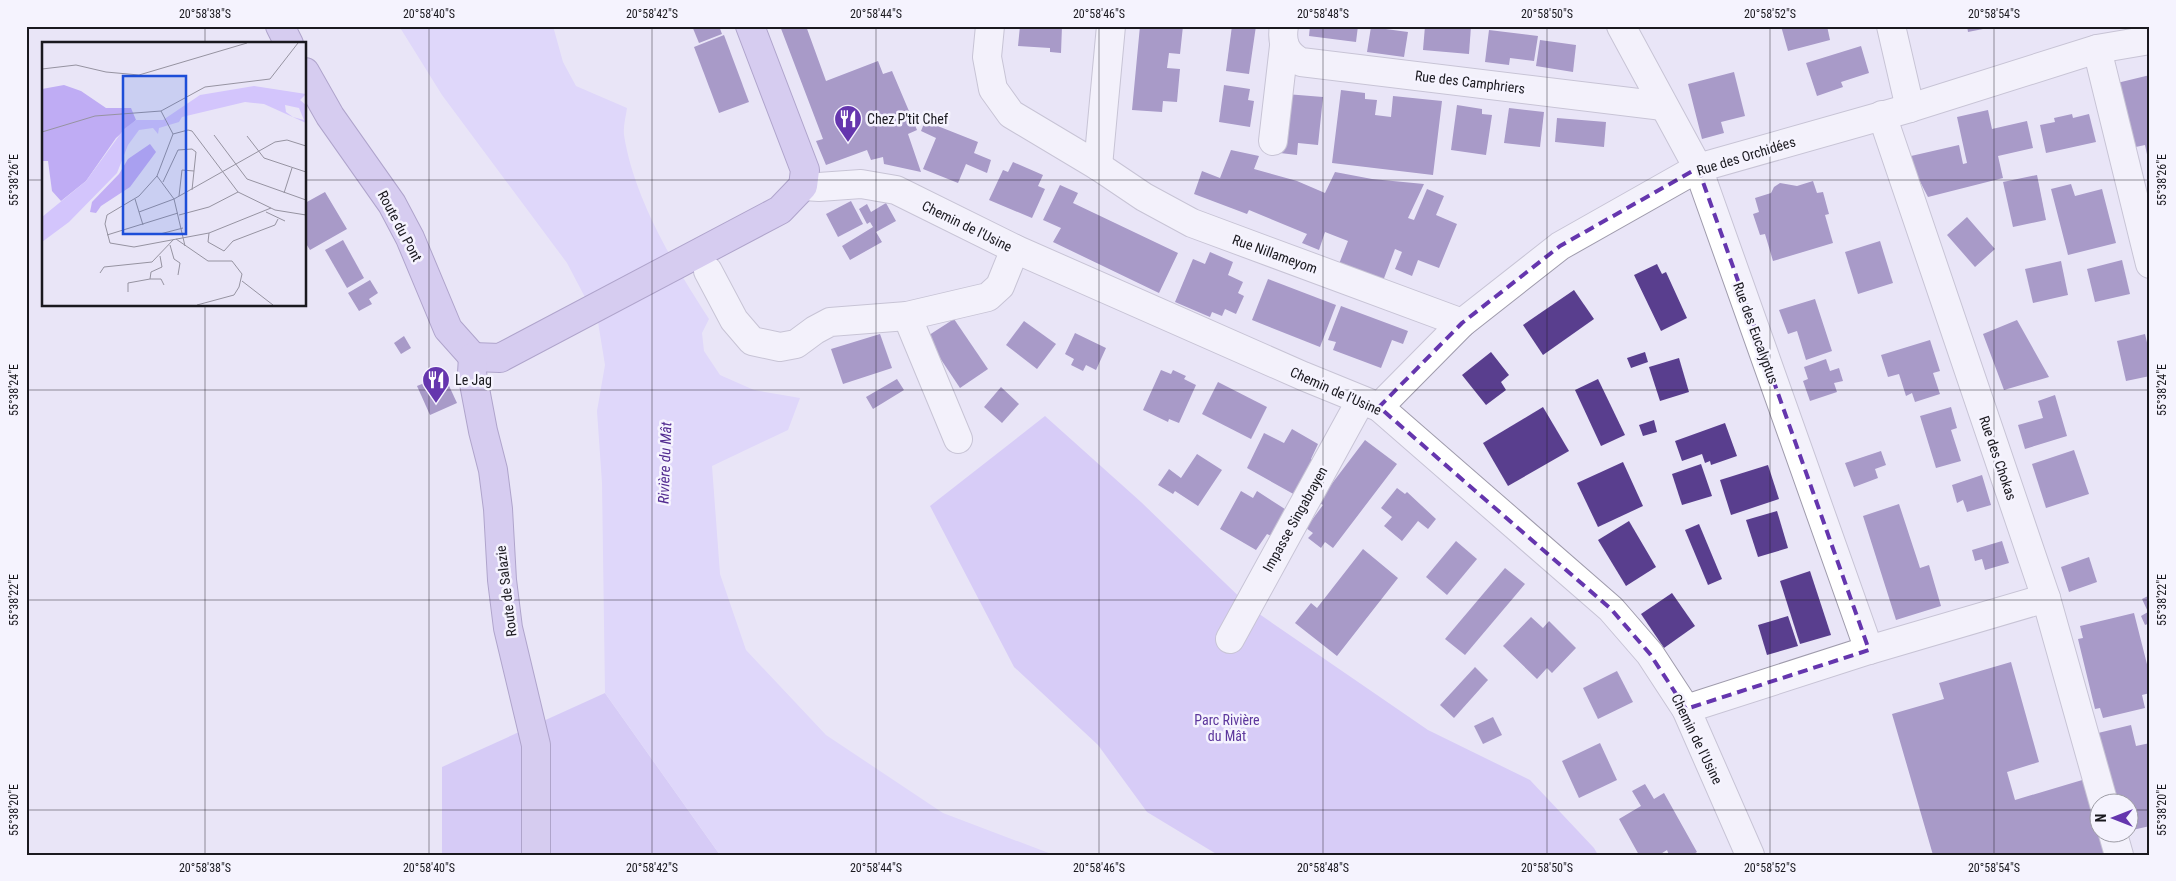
<svg xmlns="http://www.w3.org/2000/svg" width="2176" height="881" font-family="'Roboto Condensed',sans-serif">
<rect width="100%" height="100%" fill="#e9e5f7"/>
<path fill="#c2aef5" d="M1045 416 1141 502 1252 609 1428 730 1530 780 1594 848 1598 855H1218L1147 812 1098 745 1014 667 930 506Z"/>
<path fill="#bfacf4" d="M605 693 720 855H442V767Z"/>
<path fill="#d3c5fc" d="M399 26H553L563 62 576 86 627 108C626 116 623 126 624 135 634 199 674 265 709 319L702 333 704 351 720 375 754 390 800 398 788 430 712 466 720 574 746 650 826 735 943 813 1054 855H720L605 693 602 483 597 411 605 365 598 322 567 263 442 95Z"/>
<g fill="#593e8e">
<path d="M692 26H719L722 34 699 43Z"/>
<path d="M780 26H806L826 81 878 61 883 74 892 71 917 130 908 134 921 172 884 164 883 157 871 160 867 150 826 165 816 141 823 139Z"/>
<path d="M1020 26H1062L1061 53 1050 52V48L1018 46Z"/>
<path d="M1140 26H1183L1180 54 1169 53 1168 61 1167 68 1180 69 1177 102 1163 101 1162 112 1132 110Z"/>
<path d="M1232 26H1256L1249 74 1226 71Z"/>
<path d="M1310 26H1358L1356 42 1309 36Z"/>
<path d="M1425 26H1471L1469 54 1423 50Z"/>
<path d="M1781 26H1827L1830 40 1788 51Z"/>
<path d="M1967 26H1993V27L1968 32Z"/>
<path d="M1371 27 1408 32 1404 57 1367 52Z"/>
<path d="M1489 30 1538 36 1534 61 1510 58 1509 65 1485 62Z"/>
<path d="M724 35 749 102 719 113 694 47Z"/>
<path d="M1540 40 1576 45 1573 72 1536 66Z"/>
<path d="M1861 46 1869 73 1841 82 1843 87 1817 96 1806 63Z"/>
<path d="M1734 72 1745 116 1721 122 1724 133 1702 139 1688 84Z"/>
<path d="M2150 75V164H2149L2145 145 2131 148 2117 83Z"/>
<path d="M1224 85 1250 89 1248 100 1254 101 1250 127 1219 122Z"/>
<path d="M1341 90 1365 93V99L1377 100 1375 115 1391 117 1393 96 1442 101 1433 175 1332 163Z"/>
<path d="M1286 94 1323 97 1318 145 1298 143 1297 155 1280 153Z"/>
<path d="M1457 105 1482 109V114L1492 115 1486 155 1451 150Z"/>
<path d="M1509 108 1544 112 1540 147 1504 143Z"/>
<path d="M1988 110 1992 129 2027 121 2033 148 1998 156 2003 178 1928 197 1916 174 1911 156 1959 145 1963 164 1967 163 1957 117Z"/>
<path d="M2072 114 2073 118 2089 114 2096 142 2046 153 2040 125 2055 122 2054 118Z"/>
<path d="M1557 118 1606 122 1604 147 1555 142Z"/>
<path d="M925 121 978 142 974 153 991 160 987 173 966 164 958 183 923 169 936 138 921 131Z"/>
<path d="M1231 150 1259 156 1254 169 1297 181 1325 193 1335 172 1372 179 1424 184 1408 218 1414 220 1427 189 1444 196 1436 215 1457 224 1439 268 1418 260 1412 276 1395 269 1402 252 1395 249 1383 281 1339 264 1348 241 1325 232 1319 250 1302 243 1307 234 1249 210 1247 214 1194 194 1202 171 1220 178Z"/>
<path d="M1013 162 1043 175 1038 186 1045 189 1032 218 989 200 1003 170 1008 172Z"/>
<path d="M2037 175 2046 220 2013 227 2003 182Z"/>
<path d="M1813 181 1817 193 1823 192 1829 214 1825 215 1833 243 1773 261 1765 234 1760 235 1753 214 1759 212 1755 198 1771 193 1774 187 1780 183 1797 186Z"/>
<path d="M2071 184 2075 196 2102 189 2116 243 2068 255 2051 189Z"/>
<path d="M1060 185 1078 193 1073 203 1178 253 1159 293 1053 242 1061 228 1043 220Z"/>
<path d="M325 192 347 229 310 250 305 242V213L307 212 305 203Z"/>
<path d="M851 201 863 224 838 237 826 214Z"/>
<path d="M886 203 896 221 876 232 882 242 850 260 842 246 873 227 870 222 867 224 859 209 867 204 871 212Z"/>
<path d="M1967 217 1995 249 1975 267 1947 235Z"/>
<path d="M343 240 364 278 347 288 325 250Z"/>
<path d="M1880 241 1893 283 1858 294 1845 252Z"/>
<path d="M1210 252 1233 262 1228 275 1243 282 1238 293 1244 296 1236 314 1225 309 1222 316 1212 312 1210 317 1175 302 1193 259 1205 264Z"/>
<path d="M2122 260 2130 294 2095 302 2087 269Z"/>
<path d="M2061 261 2068 295 2033 303 2025 269Z"/>
<path d="M1657 264 1662 274 1666 272 1687 318 1661 331 1634 275Z"/>
<path d="M1268 279 1336 305 1320 347 1252 320Z"/>
<path d="M370 280 378 293 369 299 372 304 359 311 348 293Z"/>
<path d="M1574 290 1594 319 1543 355 1523 325Z"/>
<path d="M1815 299 1832 351 1806 360 1797 331 1788 334 1779 310Z"/>
<path d="M1341 306 1408 331 1403 344 1392 340 1381 368 1333 350 1336 342 1328 340Z"/>
<path d="M954 319 988 369 960 388 926 337Z"/>
<path d="M2017 320 2049 377 2004 390 1983 334Z"/>
<path d="M1024 321 1056 344 1037 369 1006 345Z"/>
<path d="M1075 333 1106 348 1096 370 1086 365 1083 371 1071 365 1074 359 1065 354Z"/>
<path d="M880 334 892 368 843 384 831 349Z"/>
<path d="M2145 334 2150 355V376L2126 381 2117 341Z"/>
<path d="M404 336 411 348 401 354 394 343Z"/>
<path d="M1930 340 1940 371 1933 373 1940 394 1915 402 1912 393 1906 396 1899 374 1888 377 1881 355Z"/>
<path d="M1491 352 1509 375 1501 382 1506 390 1486 405 1462 375Z"/>
<path d="M1645 352 1648 362 1631 368 1627 358Z"/>
<path d="M1679 358 1689 392 1660 401 1649 367Z"/>
<path d="M1826 359 1830 371 1839 368 1843 381 1834 383 1837 392 1810 401 1803 381 1808 379 1804 367Z"/>
<path d="M1161 370 1171 374 1173 370 1186 376 1184 379 1196 385 1179 423 1169 419 1168 422 1143 410Z"/>
<path d="M444 375 457 403 430 415 417 386Z"/>
<path d="M897 379 904 390 873 409 866 397Z"/>
<path d="M1598 379 1625 435 1601 446 1575 390Z"/>
<path d="M1218 382 1267 407 1251 439 1202 414Z"/>
<path d="M1001 387 1019 404 1002 423 984 407Z"/>
<path d="M2055 395 2067 436 2025 449 2018 425 2043 418 2038 401Z"/>
<path d="M1543 407 1569 451 1508 486 1483 443Z"/>
<path d="M1951 407 1957 428 1951 430 1961 461 1936 468 1920 416Z"/>
<path d="M1654 420 1657 432 1643 436 1639 425Z"/>
<path d="M1725 423 1737 456 1711 465 1710 461 1705 463 1702 454 1682 461 1675 441Z"/>
<path d="M1292 429 1318 444 1311 459 1317 463 1297 496 1247 468 1264 433 1284 443Z"/>
<path d="M1365 440 1397 464 1333 548 1325 542 1321 548 1308 538 1313 533 1306 528 1323 505 1318 502Z"/>
<path d="M2074 450 2089 494 2046 508 2032 464Z"/>
<path d="M1881 451 1886 465 1875 469 1878 478 1854 487 1845 463Z"/>
<path d="M1197 454 1222 470 1198 506 1175 491 1173 494 1158 485 1169 469 1181 478Z"/>
<path d="M1623 462 1643 506 1598 527 1577 483Z"/>
<path d="M1701 464 1712 496 1682 505 1672 474Z"/>
<path d="M1768 465 1779 499 1731 515 1720 480Z"/>
<path d="M1982 475 1991 505 1967 512 1963 500 1957 503 1952 485Z"/>
<path d="M1397 488 1405 494 1407 492 1436 519 1428 529 1418 521 1402 541 1384 526 1392 517 1381 508Z"/>
<path d="M1241 491 1253 498 1257 491 1288 511 1274 537 1267 534 1256 550 1220 529Z"/>
<path d="M1899 504 1920 568 1929 565 1941 606 1896 620 1863 516Z"/>
<path d="M1777 511 1788 548 1758 557 1746 520Z"/>
<path d="M1629 521 1656 567 1626 586 1598 540Z"/>
<path d="M1699 524 1722 579 1708 585 1685 530Z"/>
<path d="M1456 541 1477 559 1447 595 1426 577Z"/>
<path d="M2002 541 2009 563 1985 570 1982 559 1975 561 1972 550Z"/>
<path d="M1363 549 1398 578 1337 656 1295 623 1311 603 1317 608Z"/>
<path d="M2089 557 2097 582 2069 592 2061 567Z"/>
<path d="M1505 568 1525 584 1465 655 1445 639Z"/>
<path d="M1810 571 1831 635 1800 644 1780 581Z"/>
<path d="M1672 593 1695 626 1664 648 1641 614Z"/>
<path d="M2150 595V623L2145 625 2141 616 2148 612 2142 599Z"/>
<path d="M2134 613 2150 676V693L2142 695 2145 708 2103 718 2100 708 2095 709 2078 639 2083 638 2080 626Z"/>
<path d="M1788 616 1798 646 1767 655 1758 625Z"/>
<path d="M1531 617 1543 628 1549 621 1576 648 1552 673 1547 668 1537 679 1503 646Z"/>
<path d="M2011 662 2039 762 2007 772 2015 800 2089 778 2098 811V834H2105L2111 855H1933L1892 714 1944 699 1939 683Z"/>
<path d="M1475 667 1488 680 1454 718 1440 705Z"/>
<path d="M1617 671 1633 702 1598 719 1583 688Z"/>
<path d="M1493 717 1502 735 1483 744 1474 726Z"/>
<path d="M2131 725 2136 746 2150 743V826L2128 831V804H2116L2098 733Z"/>
<path d="M1600 743 1617 780 1579 798 1562 761Z"/>
<path d="M1645 784 1654 799 1664 793 1697 852 1692 855H1669L1667 850 1659 855H1639L1619 819 1641 806 1632 791Z"/>
</g>
<g fill="none" stroke-linecap="round" stroke-linejoin="round">
<defs>
<g id="minor">
<path d="M990 26 987 57 993 89 1011 114 1098 166 1144 197 1192 223 1462 323"/>
<path d="M1284 26C1281 43 1286 54 1301 62L1663 106"/>
<path d="M1621 26 1698 168 1869 650"/>
<path d="M1891 26 1910 108"/>
<path d="M2097 49 2150 264"/>
<path d="M1882 115 2046 598 2104 804"/>
<path d="M1273 141 1284 46"/>
<path d="M1098 166 1111 26"/>
<path d="M803 186 819 187 861 184 896 190 1015 249 1303 376 1379 407 1611 609 1650 654 1686 709 1750 855"/>
<path d="M708 271 734 320 752 341 780 347 796 344 815 330 830 322 907 316 988 297 1000 286 1015 249"/>
<path d="M907 316 958 439"/>
<path d="M1379 407 1462 323 1560 246 1698 168 1910 108 2097 49 2150 40"/>
<path d="M1230 639 1361 400"/>
<path d="M1686 709 1869 650 2046 598"/>
<path d="M2113 834 2119 855"/>
</g>
<g id="major">
<path d="M280 26 289 44"/>
<path d="M305 72 330 116 392 204 410 238 448 329 473 357"/>
<path d="M473 357 500 358 780 210 803 186 805 170 750 26"/>
<path d="M473 357 472 373 483 431 493 470 498 509 502 580 508 628 536 745V855"/>
</g>
</defs>
<use href="#minor" stroke="#9f9bac" stroke-width="30"/>
<use href="#major" stroke="#695596" stroke-width="30"/>
<use href="#minor" stroke="#fff" stroke-width="28"/>
<use href="#major" stroke="#bfade6" stroke-width="28"/>
</g>
<path d="M0 0H2176V881H0ZM1698 168 1869 650 1686 709 1650 654 1611 609 1379 407 1462 323 1560 246Z" fill="#e9e5f7" fill-opacity=".55" fill-rule="evenodd"/>
<path fill="none" stroke="#6536ae" stroke-width="4" stroke-dasharray="10 6" stroke-linejoin="round" d="M1698 168 1869 650 1686 709 1650 654 1611 609 1379 407 1462 323 1560 246Z"/>
<path fill="none" stroke="#1a191f" stroke-width="1" stroke-opacity="0.45" d="M205 26V44M429 26V855M652 26V855M876 26V855M1099 26V855M1323 26V855M1547 26V855M1770 26V855M1994 26V855M26 180H44M305 180H2150M205 305V855M26 390H2150M26 600H2150M26 810H2098M2128 810H2150"/>
<defs>
<symbol id="restaurant-pin" viewBox="-11 -11 22 30"><path d="M0 17L-7.5 6A9.5 9.5 0 1 1 7.5 6Z" fill="#6536ae" stroke="#f5f3fe"/><path d="M-5-6h1v4h1v-4h1v4h1v-4h1v5L-1.5 .5V6h-2V.5L-5-1ZM5-6V6H3V1.5H1.5Q1.5-4 5-6Z" fill="#fff"/></symbol>
</defs>
<g fill-rule="evenodd">
<use href="#restaurant-pin" x="832" y="103" width="32" height="43"/>
<use href="#restaurant-pin" x="420" y="364" width="32" height="43"/>
</g>
<g text-anchor="middle" stroke-width="5" stroke-linejoin="round" paint-order="stroke">
<g font-size="14" fill="#1a191f" stroke="#f5f3fe">
<text transform="translate(1470 82) rotate(7)" y="5">Rue des Camphriers</text>
<text transform="translate(1746 156) rotate(-17)" y="5">Rue des Orchidées</text>
<text transform="translate(400 226) rotate(62)" y="5">Route du Pont</text>
<text transform="translate(967 226) rotate(26)" y="5">Chemin de l'Usine</text>
<text transform="translate(1275 254) rotate(20)" y="5">Rue Nillameyom</text>
<text transform="translate(1756 333) rotate(70)" y="5">Rue des Eucalyptus</text>
<text transform="translate(1336 391) rotate(24)" y="5">Chemin de l'Usine</text>
<text transform="translate(1998 458) rotate(71)" y="5">Rue des Chokas</text>
<text transform="translate(1295 519) rotate(-61)" y="5">Impasse Singabrayen</text>
<text transform="translate(506 591) rotate(-97)" y="5">Route de Salazie</text>
<text transform="translate(1697 739) rotate(64)" y="5">Chemin de l'Usine</text>
</g>
<g font-size="14" fill="#1a191f" stroke="#f5f3fe" text-anchor="start">
<text x="867" y="124">Chez P'tit Chef</text>
<text x="455" y="385">Le Jag</text>
</g>
<g font-size="14" fill="#5c369c" stroke="#f5f3fe">
<text x="1227" y="725">Parc Rivière<tspan x="1227" dy="16">du Mât</tspan></text>
</g>
<g font-size="15" font-style="italic" fill="#532c91" stroke="#f5f3fe">
<text transform="translate(665 463) rotate(-88)" y="5">Rivière du Mât</text>
</g>
</g>
<g transform="translate(42 42)">
<rect width="264" height="264" fill="#e9e5f7"/>
<path d="M108 102 114 110 88 145 59 164 54 171 48 170 50 160 77 132 86 117Z" fill="#c2aef5"/>
<path d="M22 43 39 49 64 66H89L94 78 74 96 44 139 19 159 10 149 6 119H0V47Z" fill="#bfacf4"/>
<path d="M212 44 264 52 258 58 264 63V81L222 62 203 60 140 75 137 80 117 86 116 92 111 86 97 88 86 103 75 131 27 180 0 200V175L44 139 82 87 94 78H121L158 53ZM243 63 257 66 262 78 251 75 244 70Z" fill="#d3c5fc" fill-rule="evenodd"/>
<path fill="none" stroke="#9693a1" stroke-width="1" d="M0 27 34 23 64 30 97 33 205 1M119 69 131 92 146 88 150 89 196 150 233 168 264 173M0 90 53 74 119 69 163 45 228 37 256 1M131 92 115 134 97 154 65 173 63 182 68 201 92 205 167 191 229 166M172 93 205 137 264 158M205 94 222 116 264 130M115 134 132 157 143 204M121 140 136 108 150 107 154 110 150 148M242 151 250 126M137 154 140 128 152 129M93 157 101 183M97 170 132 157 233 100 245 98 264 104M224 170 243 179M137 173 167 165 196 150M167 191 166 200 182 209 191 199 233 183 236 177M118 192 141 186M65 193 136 171M134 197 166 219H190L200 232 197 245 192 253 155 263M128 203 132 217 138 221 136 233M58 231 62 225 110 220 132 197M108 237H119L122 243M200 239 231 263M86 250V241L108 237 109 230 120 225 118 214"/>
<path fill="#1d4ed8" fill-opacity="0.15" stroke="#1d4ed8" stroke-width="2.5" d="M81 34H144V192H81Z"/>
<rect width="264" height="264" fill="none" stroke="#1a191f" stroke-width="2.5"/>
</g>
<rect width="2176" height="881" fill="none" stroke="#f5f3fe" stroke-width="55"/>
<g transform="translate(2114 818) rotate(270)"><circle r="24" fill="#f5f3fe" stroke="#9d9ca5"/>
<path d="M0-4L9 19L0 12L-9 19Z" fill="#6536ae"/>
<text y="-8" font-size="14" font-weight="bold" text-anchor="middle" fill="#1a191f">N</text>
</g>
<rect x="28" y="28" width="2120" height="826" fill="none" stroke="#1a191f" stroke-width="2"/>
<g font-size="12" text-anchor="middle" fill="#1a191f">
<text x="205" y="18">20°58'38"S</text>
<text x="429" y="18">20°58'40"S</text>
<text x="652" y="18">20°58'42"S</text>
<text x="876" y="18">20°58'44"S</text>
<text x="1099" y="18">20°58'46"S</text>
<text x="1323" y="18">20°58'48"S</text>
<text x="1547" y="18">20°58'50"S</text>
<text x="1770" y="18">20°58'52"S</text>
<text x="1994" y="18">20°58'54"S</text>
<text transform="translate(2162 180) rotate(-90)" y="4">55°38'26"E</text>
<text transform="translate(14 180) rotate(-90)" y="4">55°38'26"E</text>
<text transform="translate(2162 390) rotate(-90)" y="4">55°38'24"E</text>
<text transform="translate(14 390) rotate(-90)" y="4">55°38'24"E</text>
<text transform="translate(2162 600) rotate(-90)" y="4">55°38'22"E</text>
<text transform="translate(14 600) rotate(-90)" y="4">55°38'22"E</text>
<text transform="translate(2162 810) rotate(-90)" y="4">55°38'20"E</text>
<text transform="translate(14 810) rotate(-90)" y="4">55°38'20"E</text>
<text x="205" y="872">20°58'38"S</text>
<text x="429" y="872">20°58'40"S</text>
<text x="652" y="872">20°58'42"S</text>
<text x="876" y="872">20°58'44"S</text>
<text x="1099" y="872">20°58'46"S</text>
<text x="1323" y="872">20°58'48"S</text>
<text x="1547" y="872">20°58'50"S</text>
<text x="1770" y="872">20°58'52"S</text>
<text x="1994" y="872">20°58'54"S</text>
</g>
</svg>
